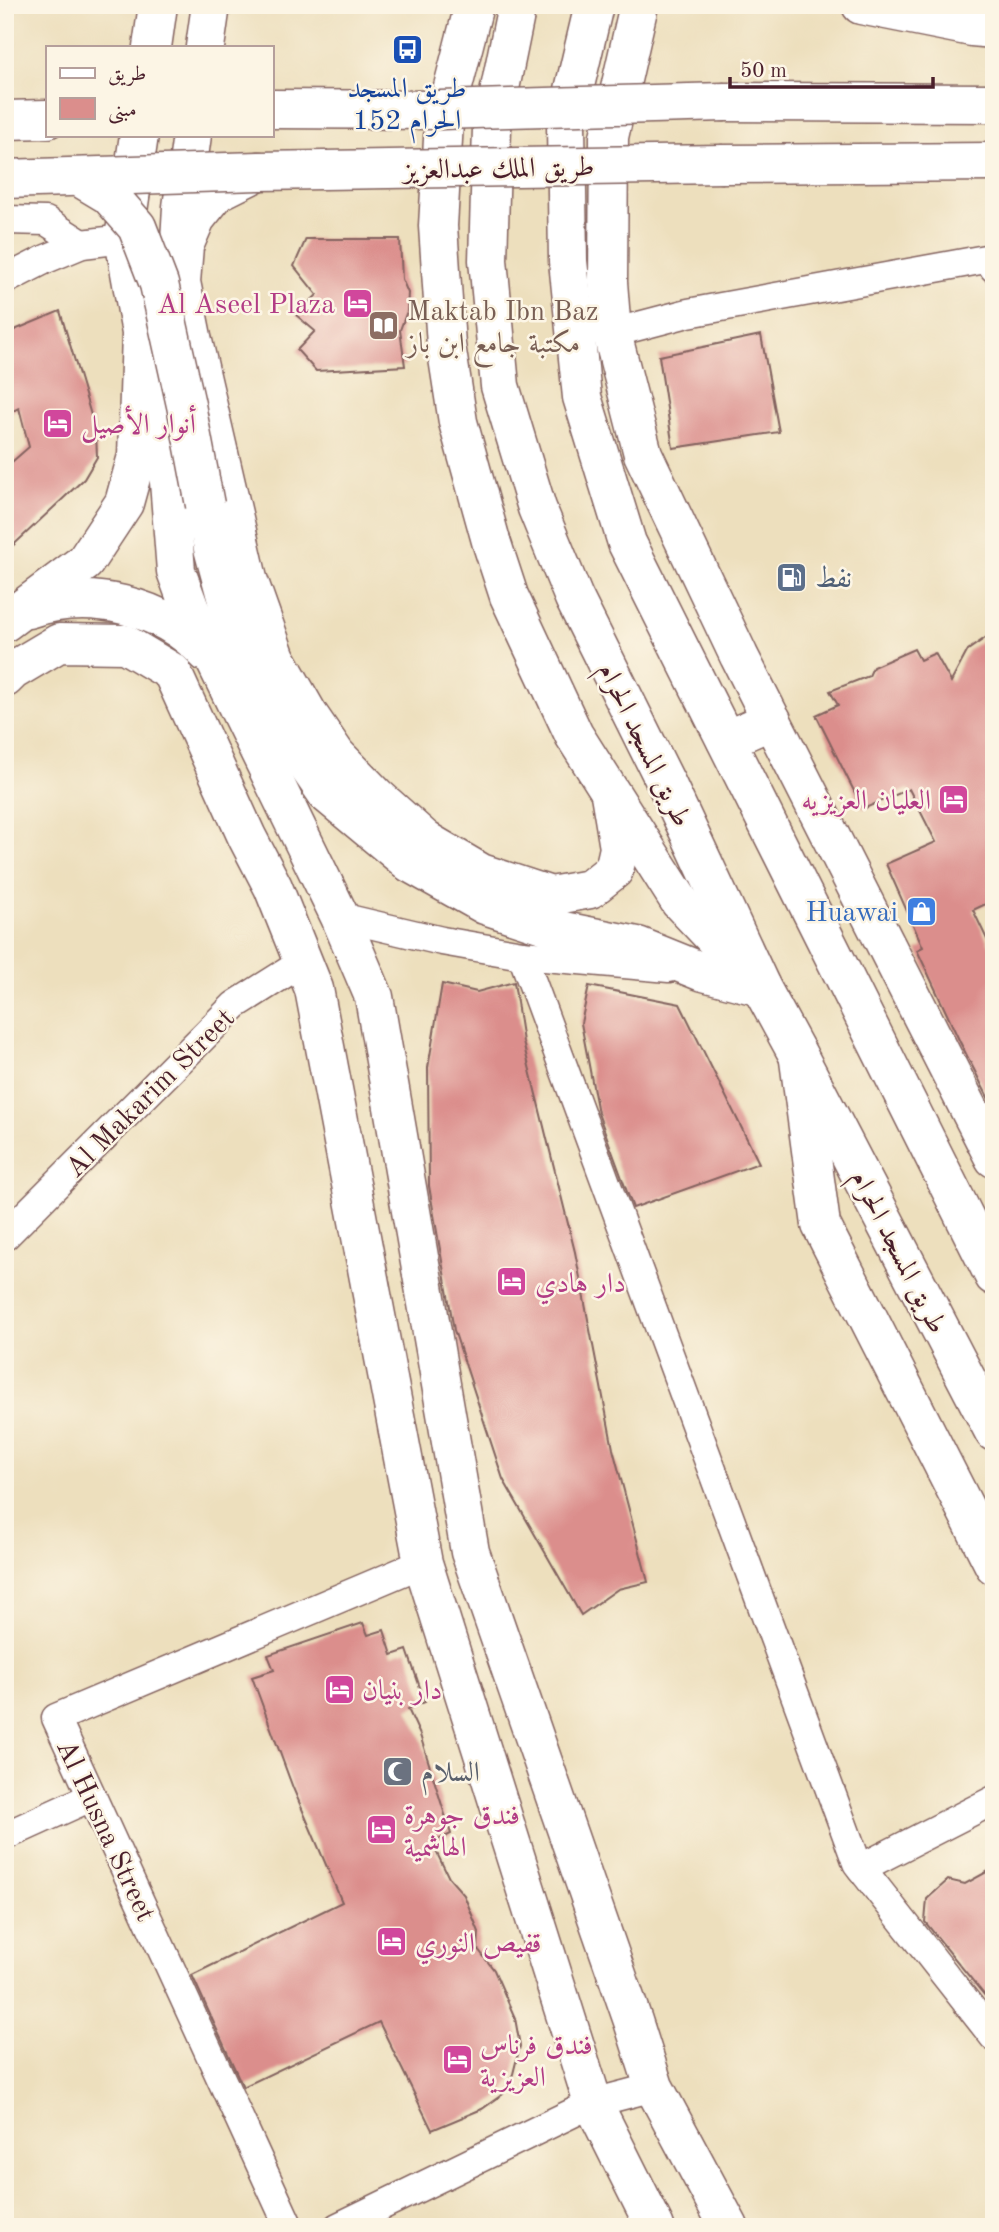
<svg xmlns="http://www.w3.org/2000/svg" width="999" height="2232" font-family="'Old Standard TT',Amiri,serif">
<rect width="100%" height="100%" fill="#fcf5e5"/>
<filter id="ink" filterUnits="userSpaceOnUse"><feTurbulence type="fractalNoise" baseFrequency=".0143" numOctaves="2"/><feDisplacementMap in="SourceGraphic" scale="14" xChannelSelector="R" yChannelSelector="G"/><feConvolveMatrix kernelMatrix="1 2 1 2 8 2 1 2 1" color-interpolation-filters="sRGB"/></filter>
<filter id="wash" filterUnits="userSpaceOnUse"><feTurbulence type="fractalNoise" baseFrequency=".00686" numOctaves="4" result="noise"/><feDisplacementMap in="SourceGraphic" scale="28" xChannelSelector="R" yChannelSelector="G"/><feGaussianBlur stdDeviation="1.57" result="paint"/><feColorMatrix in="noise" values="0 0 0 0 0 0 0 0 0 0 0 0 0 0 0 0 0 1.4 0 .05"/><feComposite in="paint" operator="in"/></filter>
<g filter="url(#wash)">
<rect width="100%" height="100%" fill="#eddfbd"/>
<g id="blocks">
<g fill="#db8e8c">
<path d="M306 239H400L402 279 408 293 407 311 400 330 405 366 316 371 297 350 315 331 296 315 317 295 294 266Z"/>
<path d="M60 311 96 432 97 457 84 479 5 553V468L29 447 19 408 5 415V334Z"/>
<path d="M761 335 779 432 673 448 659 356Z"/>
<path d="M994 632V900L973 910 994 954V1109L960 1042 917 950 923 947 886 864 936 842 909 789 863 809 816 715 838 705 830 691 869 676 873 667 914 649 920 660 935 653 951 682 968 650Z"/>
<path d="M514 982 523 1042 575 1252 613 1449 648 1582 618 1589 581 1615 503 1479 454 1330 429 1186 428 1068 442 984 477 992Z"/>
<path d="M589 986 680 1004 759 1163 633 1208 598 1113 581 1023Z"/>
<path d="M363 1623 368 1635 384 1630 392 1655 407 1650 425 1702 408 1709 420 1735 451 1834 432 1843 449 1878 464 1895 479 1932 478 1949 494 1970 515 2018 520 2046 513 2074 503 2094 482 2109 432 2130 379 2022 243 2087 192 1975 342 1902 293 1788 252 1677 274 1670 268 1655Z"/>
<path d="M994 1868V2007L925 1922 927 1899 948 1880 965 1884Z"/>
</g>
</g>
</g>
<g filter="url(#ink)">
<use href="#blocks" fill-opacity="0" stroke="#83625e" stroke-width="2"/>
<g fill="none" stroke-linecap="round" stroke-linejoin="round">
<defs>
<g id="street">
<path d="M5 220 46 221 82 244"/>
<path d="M5 280 46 259 82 244 124 239"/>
<path d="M612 333 688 313 991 258 994 268"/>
<path d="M340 917 442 941 522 955 669 968"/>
<path d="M522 955 857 1863 994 2037"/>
<path d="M5 1236 235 1005 303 962"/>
<path d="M5 1836 91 1797"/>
<path d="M861 1868 994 1800"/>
<path d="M289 2227 56 1718 423 1563"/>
<path d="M338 2227 593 2103 654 2087"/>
</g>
<g id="secondary">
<path d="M474 5 444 122 438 226 446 345 458 422 491 541 509 596 574 735 680 902 756 982"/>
<path d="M639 5 609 137 608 282 612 333 643 454 739 656 994 1158"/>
<path d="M152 47 158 5"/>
<path d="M205 47 211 5"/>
<path d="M179 258 182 207 192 135"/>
<path d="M173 374 168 469 176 571 190 609 340 917 374 997 470 1552 633 2021 654 2087 729 2227"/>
<path d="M28 609C91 588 162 605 207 653"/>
<path d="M5 622 85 562 124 503 137 456 141 333 124 239 139 135"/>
<path d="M5 678 12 671 59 643 125 644 172 672 247 837 273 887 314 989 423 1563 593 2103 655 2227"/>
<path d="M799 1060 821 1225 994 1565"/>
</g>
<g id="primary">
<path d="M517 5 492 128 488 260 500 386 537 508 574 598 667 785 761 987 798 1055 994 1432"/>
<path d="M594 5 566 124 568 261 582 397 627 543 994 1276"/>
<path d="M861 5 972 27 994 29"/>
<path d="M725 102 994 103"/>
<path d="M5 120 47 119"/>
<path d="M723 164 994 162"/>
<path d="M259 171 217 192 196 218 184 246 181 282 192 337 248 579 276 658 308 714 336 755 377 797 425 840 481 873 551 896 590 889 614 870 619 848 610 794"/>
<path d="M205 505 213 548 239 645 272 714 327 794 410 863 485 905 564 931 638 946 700 971 761 987"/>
<path d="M726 740 772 720"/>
</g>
</defs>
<use href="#street" stroke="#83625e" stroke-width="31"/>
<use href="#secondary" stroke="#83625e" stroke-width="41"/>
<use href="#primary" stroke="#83625e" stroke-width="41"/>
<use href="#street" stroke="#fff" stroke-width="28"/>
<use href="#secondary" stroke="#fff" stroke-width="38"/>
<use href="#primary" stroke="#fff" stroke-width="38"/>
<defs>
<g id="primary-bridge">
<path d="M271 109 440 110 725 102"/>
<path d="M79 177 109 195 137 227 159 284 186 405 205 505"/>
<path d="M5 179 259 171 723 164"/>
</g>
</defs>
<use href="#primary-bridge" stroke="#83625e" stroke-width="41" stroke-linecap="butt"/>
<use href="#primary-bridge" stroke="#fff" stroke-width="38"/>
</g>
</g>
<defs>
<symbol id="bus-square" viewBox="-11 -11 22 22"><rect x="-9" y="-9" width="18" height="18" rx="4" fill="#1a4fb4" stroke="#fcf5e5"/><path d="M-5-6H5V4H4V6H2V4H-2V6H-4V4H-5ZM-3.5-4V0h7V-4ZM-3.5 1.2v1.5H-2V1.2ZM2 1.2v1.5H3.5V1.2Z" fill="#fff"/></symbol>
<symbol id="hotel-square" viewBox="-11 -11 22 22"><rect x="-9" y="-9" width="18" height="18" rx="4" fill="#d1479c" stroke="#fcf5e5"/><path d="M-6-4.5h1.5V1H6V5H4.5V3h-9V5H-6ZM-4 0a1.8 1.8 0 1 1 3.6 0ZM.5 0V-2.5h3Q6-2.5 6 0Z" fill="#fff"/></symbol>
<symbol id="library-square" viewBox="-11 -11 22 22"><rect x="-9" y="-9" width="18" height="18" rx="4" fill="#8d6e63" stroke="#fcf5e5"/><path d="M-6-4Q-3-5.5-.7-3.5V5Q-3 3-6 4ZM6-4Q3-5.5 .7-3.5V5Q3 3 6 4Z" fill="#fff"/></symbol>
<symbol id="fuel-square" viewBox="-11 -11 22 22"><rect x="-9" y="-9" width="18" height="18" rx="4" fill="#5c6f8a" stroke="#fcf5e5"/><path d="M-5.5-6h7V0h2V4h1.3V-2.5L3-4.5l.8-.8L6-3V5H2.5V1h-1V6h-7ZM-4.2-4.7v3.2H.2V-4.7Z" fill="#fff"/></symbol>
<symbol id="shop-square" viewBox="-11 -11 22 22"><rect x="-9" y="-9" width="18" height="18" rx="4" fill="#3f7fe0" stroke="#fcf5e5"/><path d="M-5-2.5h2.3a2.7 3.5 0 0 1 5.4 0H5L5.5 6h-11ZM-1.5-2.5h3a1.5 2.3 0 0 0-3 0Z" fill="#fff"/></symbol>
<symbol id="mosque-square" viewBox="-11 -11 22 22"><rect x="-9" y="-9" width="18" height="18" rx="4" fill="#6b7280" stroke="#fcf5e5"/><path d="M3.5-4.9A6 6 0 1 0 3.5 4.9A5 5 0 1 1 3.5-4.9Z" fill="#fff"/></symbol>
</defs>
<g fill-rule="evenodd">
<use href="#bus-square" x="390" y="32" width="35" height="35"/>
<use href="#hotel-square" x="340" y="286" width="35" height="35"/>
<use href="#library-square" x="366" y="308" width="35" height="35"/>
<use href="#hotel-square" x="40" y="406" width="35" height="35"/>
<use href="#fuel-square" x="774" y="560" width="35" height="35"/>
<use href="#hotel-square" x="936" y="782" width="35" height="35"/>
<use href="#shop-square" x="904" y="894" width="35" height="35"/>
<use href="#hotel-square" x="494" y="1264" width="35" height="35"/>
<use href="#hotel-square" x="322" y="1672" width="35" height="35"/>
<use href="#mosque-square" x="380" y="1754" width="35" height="35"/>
<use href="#hotel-square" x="364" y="1812" width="35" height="35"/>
<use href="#hotel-square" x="374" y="1924" width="35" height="35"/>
<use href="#hotel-square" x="440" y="2042" width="35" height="35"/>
</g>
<g text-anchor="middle" stroke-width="5" stroke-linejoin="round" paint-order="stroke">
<g font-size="28" fill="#164399" stroke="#fcf5e5">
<text x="407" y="97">طريق المسجد<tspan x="407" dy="32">الحرام 152</tspan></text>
</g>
<g font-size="28" fill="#4a1f2b" stroke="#fcf5e5">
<text transform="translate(499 167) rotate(-1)" y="10">طريق الملك عبدالعزيز</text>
<text transform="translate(646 744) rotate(64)" y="10">طريق المسجد الحرام</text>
<text transform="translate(149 1092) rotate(-45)" y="10">Al Makarim Street</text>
<text transform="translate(900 1251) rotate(63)" y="10">طريق المسجد الحرام</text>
<text transform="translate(107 1830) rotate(65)" y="10">Al Husna Street</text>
</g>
<g font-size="28" fill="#b23c85" stroke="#fcf5e5" text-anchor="start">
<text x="335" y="313" text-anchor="end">Al Aseel Plaza</text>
<text x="81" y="433">أنوار الأصيل</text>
<text x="931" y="809" text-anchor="end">العليان العزيزيه</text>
<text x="535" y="1292">دار هادي</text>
<text x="362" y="1699">دار بنيان</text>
<text x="404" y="1824">فندق جوهرة<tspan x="404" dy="32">الهاشمية</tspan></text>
<text x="415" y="1952">قفيص النوري</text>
<text x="480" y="2054">فندق فرناس<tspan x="480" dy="32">العزيزية</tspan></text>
</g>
<g font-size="28" fill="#785e54" stroke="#fcf5e5" text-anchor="start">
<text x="407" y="320">Maktab Ibn Baz<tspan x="407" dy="32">مكتبة جامع ابن باز</tspan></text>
</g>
<g font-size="28" fill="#4e5e75" stroke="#fcf5e5" text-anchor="start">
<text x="815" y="587">نفط</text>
</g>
<g font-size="28" fill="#366cbe" stroke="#fcf5e5" text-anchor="end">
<text x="898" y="921">Huawai</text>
</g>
<g font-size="28" fill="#5b616d" stroke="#fcf5e5" text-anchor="start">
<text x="421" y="1781">السلام</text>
</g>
</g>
<rect width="999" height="2232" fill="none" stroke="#fcf5e5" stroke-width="28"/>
<rect x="46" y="46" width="228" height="91" fill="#fcf5e5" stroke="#b59f9b" stroke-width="2"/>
<rect x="60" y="68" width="35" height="10" fill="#ffffff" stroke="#b59f9b" stroke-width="2"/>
<text x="108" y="80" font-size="21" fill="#4a1f2b">طريق</text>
<rect x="60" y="98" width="35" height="21" fill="#db8e8c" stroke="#b59f9b" stroke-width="2"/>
<text x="108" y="116" font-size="21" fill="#4a1f2b">مبنى</text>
<path d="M730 77v10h203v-10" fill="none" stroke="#4a1f2b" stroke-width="3.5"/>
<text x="740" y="77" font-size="21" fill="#4a1f2b" stroke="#fcf5e5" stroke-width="5" paint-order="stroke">50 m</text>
</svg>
